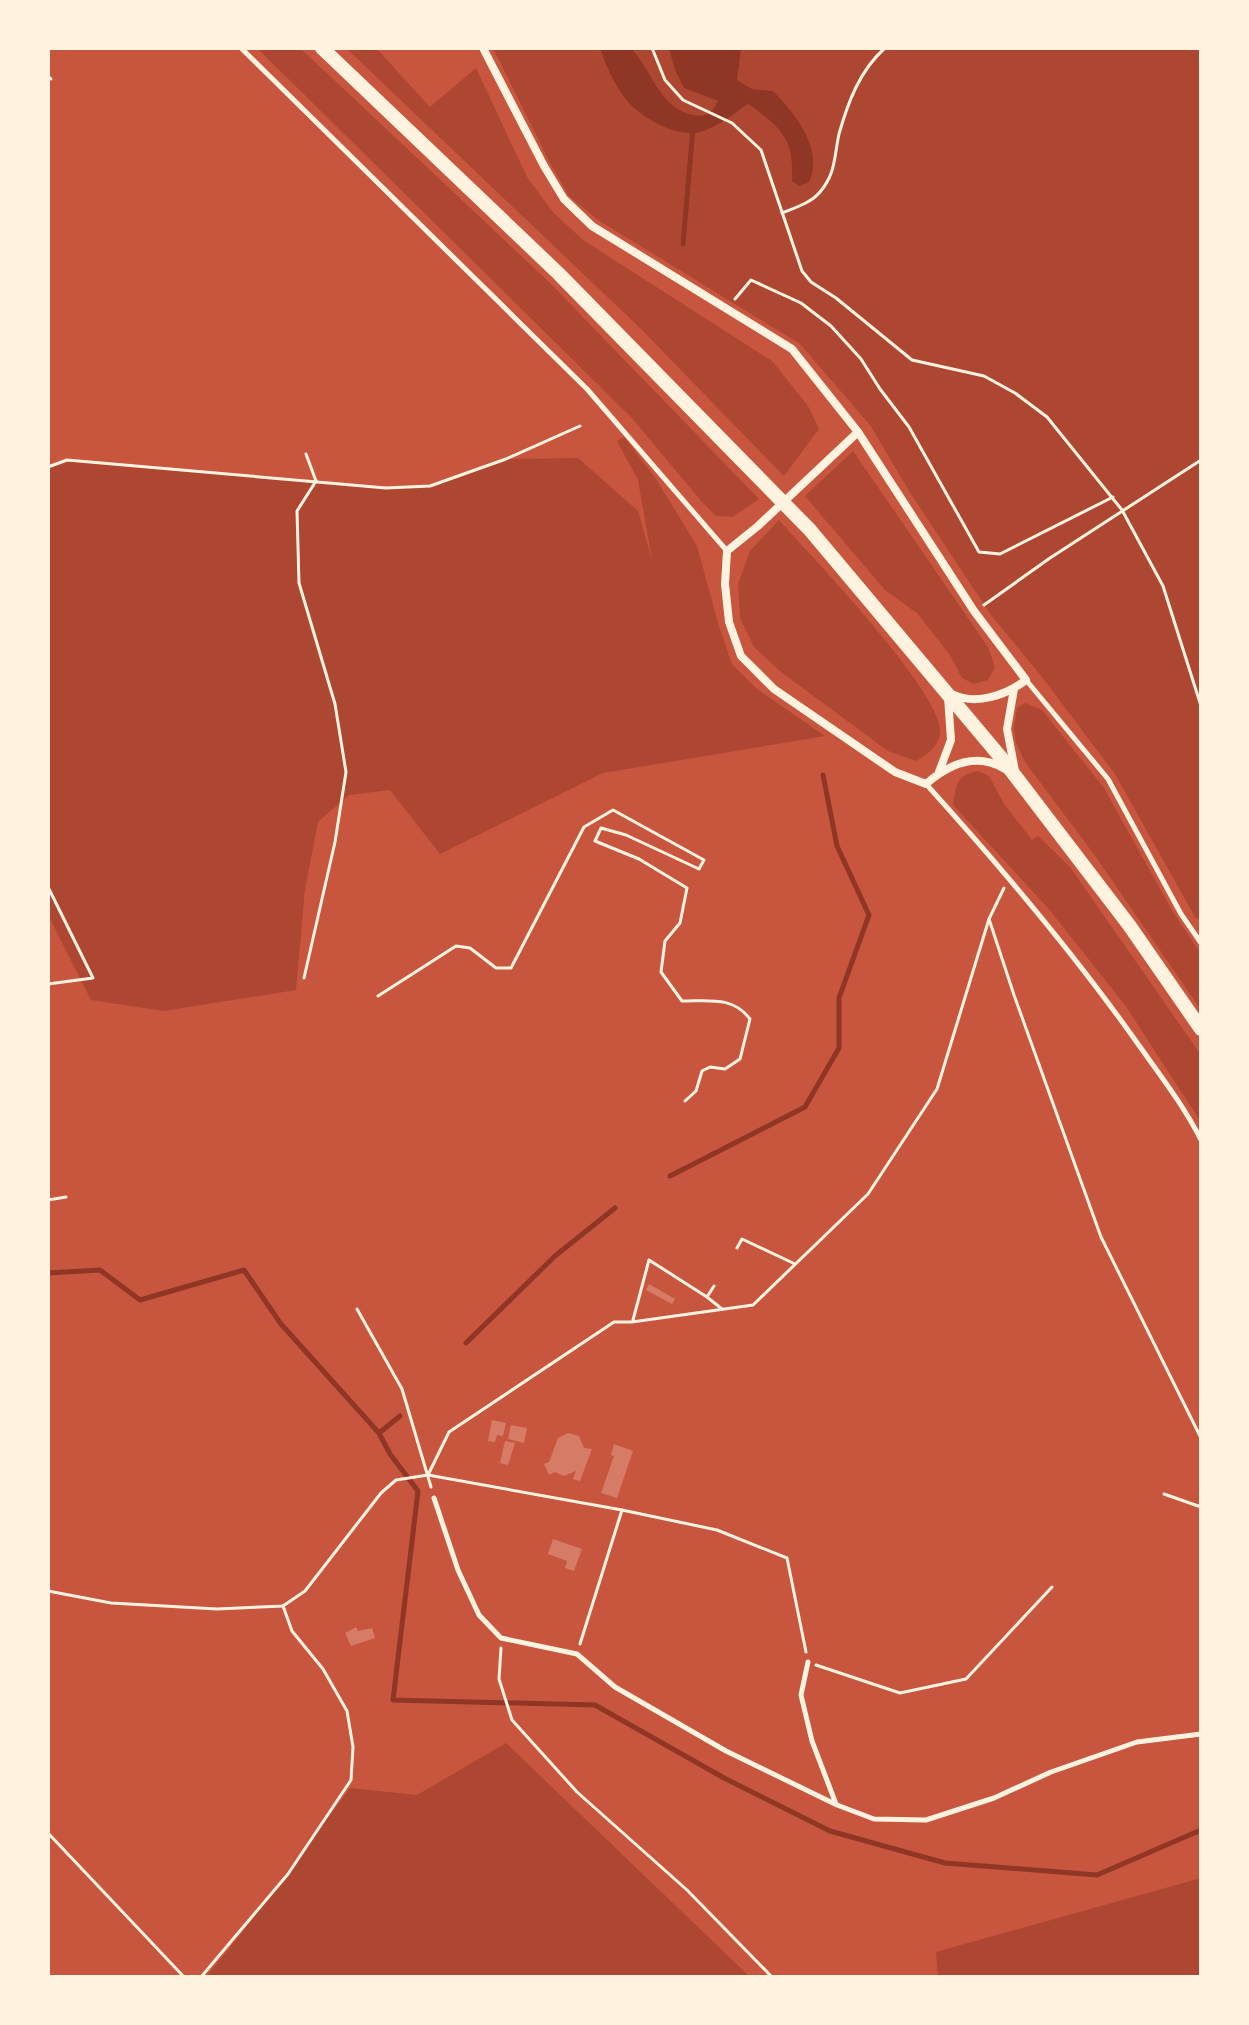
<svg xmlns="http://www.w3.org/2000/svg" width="1249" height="2025" font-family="Quicksand,sans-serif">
<rect width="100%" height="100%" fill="#c8553d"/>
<g fill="#ae4732">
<path d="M257 48H300L549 282 759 499 733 517 716 516 702 502 631 417Z"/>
<path d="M346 48H376L430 107 476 68 527 177 553 212 583 240 772 361 808 406 819 429 784 476 639 327Z"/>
<path d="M493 48H1201V921L1195 917 1115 774 1042 677 991 615 911 494 870 425 800 344 598 220 569 196 550 163Z"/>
<path d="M624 437 656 479 697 546 718 623 732 664 757 689 825 736 603 773 440 854 390 790 349 795 318 822 305 889 296 990 164 1011 91 1000 48 915V468L68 461 386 488 430 486 506 459 578 458 638 511 652 560 638 480 617 441Z"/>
<path d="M853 451 988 647 995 667 988 680 974 684 962 678 950 655 917 613 885 590 805 496Z"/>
<path d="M779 520C812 557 936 686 940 729 941 745 928 754 916 761L888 751 781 672 754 647 740 618 738 584 750 551Z"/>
<path d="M1025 703 1042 710 1104 788 1173 912 1201 954V1010L1096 857 1025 762 1016 743 1014 729 1017 708Z"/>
<path d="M978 771 989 776 1004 804 1032 840 1038 836 1070 867 1201 1055V1122L1125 1005 1048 908 953 805C957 784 955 776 978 771Z"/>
<path d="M506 1743 750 1977H206L240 1935 350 1788 417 1795Z"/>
<path d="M1201 1878V1977H938L936 1952Z"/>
</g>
<path fill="#8f3625" d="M600 48H631C652 70 660 110 694 115 707 118 712 112 718 101L684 88 675 70 669 48H741L737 80 752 89 773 91C796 115 824 149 809 182L799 186 792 181C794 138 782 128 748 104 733 114 718 127 700 132 676 138 639 117 625 98 613 82 606 66 600 48Z"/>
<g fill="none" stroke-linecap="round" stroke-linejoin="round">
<g stroke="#8f3625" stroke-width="5">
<path d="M683 244 693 128"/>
<path d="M670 1176 805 1107 839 1048V998L869 915 837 846 823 775"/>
<path d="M48 1273 100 1270 140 1300 244 1270 281 1324 379 1433 390 1454 418 1491 393 1700 595 1705 724 1778 830 1831 945 1863 1097 1875 1201 1830"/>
<path d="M466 1343 555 1256 615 1208"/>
<path d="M379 1433 400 1416"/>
</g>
</g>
<g fill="#d67c66">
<path d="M649 1284 675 1299 672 1304 646 1290Z"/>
<path d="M492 1420 506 1423 503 1436 497 1435 495 1442 488 1441Z"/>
<path d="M511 1425 527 1428 524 1443 508 1439Z"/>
<path d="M568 1433 579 1436 584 1448 592 1449 580 1481 573 1479 576 1471 564 1476 555 1472 549 1475 544 1464 549 1462 558 1438Z"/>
<path d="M505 1441 515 1443 508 1465 500 1463Z"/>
<path d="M614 1444 633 1451 617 1498 601 1493 614 1456 611 1455Z"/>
<path d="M553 1539 582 1549 574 1571 565 1568 567 1561 548 1554Z"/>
<path d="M356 1627 358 1631 372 1628 375 1638 351 1646 345 1633Z"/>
</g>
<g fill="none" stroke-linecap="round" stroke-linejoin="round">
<g stroke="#fff3e0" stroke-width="3">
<path d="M652 48 665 80 683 100 732 123 761 150 802 271 811 282 836 298 912 360 984 376 1015 393 1047 417 1122 510 1163 586 1201 706"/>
<path d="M48 76 51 79"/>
<path d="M782 213C794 208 811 203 820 192 836 173 834 157 839 134 848 102 860 70 885 48"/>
<path d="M735 299 751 280 801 303 831 326 861 359 880 389 909 427 979 552 1000 554 1113 497"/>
<path d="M48 467 67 460 386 488 430 486 506 459 580 426"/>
<path d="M984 605 1050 558 1201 460"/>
<path d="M48 887 93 978 48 984"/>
<path d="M989 919 1014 995 1101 1237 1201 1438"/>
<path d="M304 978 335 842 346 772 335 704 299 583 297 511 316 481 306 454"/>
<path d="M378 996 456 946 470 948 496 968H511L584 827 613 810 704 860 699 869 626 835 601 828 595 841 639 859 687 888 680 923 665 941 661 972 682 1001C709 1001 733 996 750 1019L740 1059 725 1069 710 1067 702 1071 696 1091 685 1101"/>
<path d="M48 1200 66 1197"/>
<path d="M737 1248 742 1239 795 1264"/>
<path d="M707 1297 722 1309"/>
<path d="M357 1309 402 1389 431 1487"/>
<path d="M633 1320 649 1260 707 1297 714 1286"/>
<path d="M428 1475 449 1432 614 1322H632L753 1305 868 1194 937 1089 989 919 1004 888"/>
<path d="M1164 1494 1201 1507"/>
<path d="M48 1591 111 1603 217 1609 283 1606 305 1591 381 1493 396 1480 428 1475 622 1510 717 1530 787 1558 806 1652"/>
<path d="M580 1644 622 1510"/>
<path d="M501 1648 499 1679 512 1720 577 1792 687 1890 772 1977"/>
<path d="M816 1665 900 1693 966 1679 1052 1587"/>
<path d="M48 1833 184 1977"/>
<path d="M201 1977 288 1874 351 1780 353 1747 347 1711 323 1669 292 1631 283 1606"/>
</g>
<g stroke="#fff3e0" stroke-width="5">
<path d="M241 48 587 389 727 551"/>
<path d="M1026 680 1108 779 1181 914 1201 943"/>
<path d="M926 784C1001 867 1073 952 1138 1044 1160 1075 1184 1106 1201 1140"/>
<path d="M434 1498 458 1570 479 1615 501 1638 577 1654 615 1687 726 1751 837 1805 874 1819 926 1820 994 1798 1051 1772 1137 1742 1201 1734"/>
<path d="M808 1662 801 1695 812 1741 836 1804"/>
</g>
<g stroke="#fff3e0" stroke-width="8">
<path d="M483 48 544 166 564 199 592 226 792 349 858 432 974 611 1026 680C1006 695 976 706 952 694"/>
<path d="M858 432 758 526 727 551 725 584 729 622 741 656 774 689 895 772 926 784C949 764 977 752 1005 769"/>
<path d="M1014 689 1007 729 1015 771"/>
<path d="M939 772 951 740 948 697"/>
</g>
<path stroke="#fff3e0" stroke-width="14" d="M322 48 559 274 810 530 1003 760 1129 925 1201 1029"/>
</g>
<rect width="1249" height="2025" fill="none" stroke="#fff3e0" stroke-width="100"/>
</svg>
